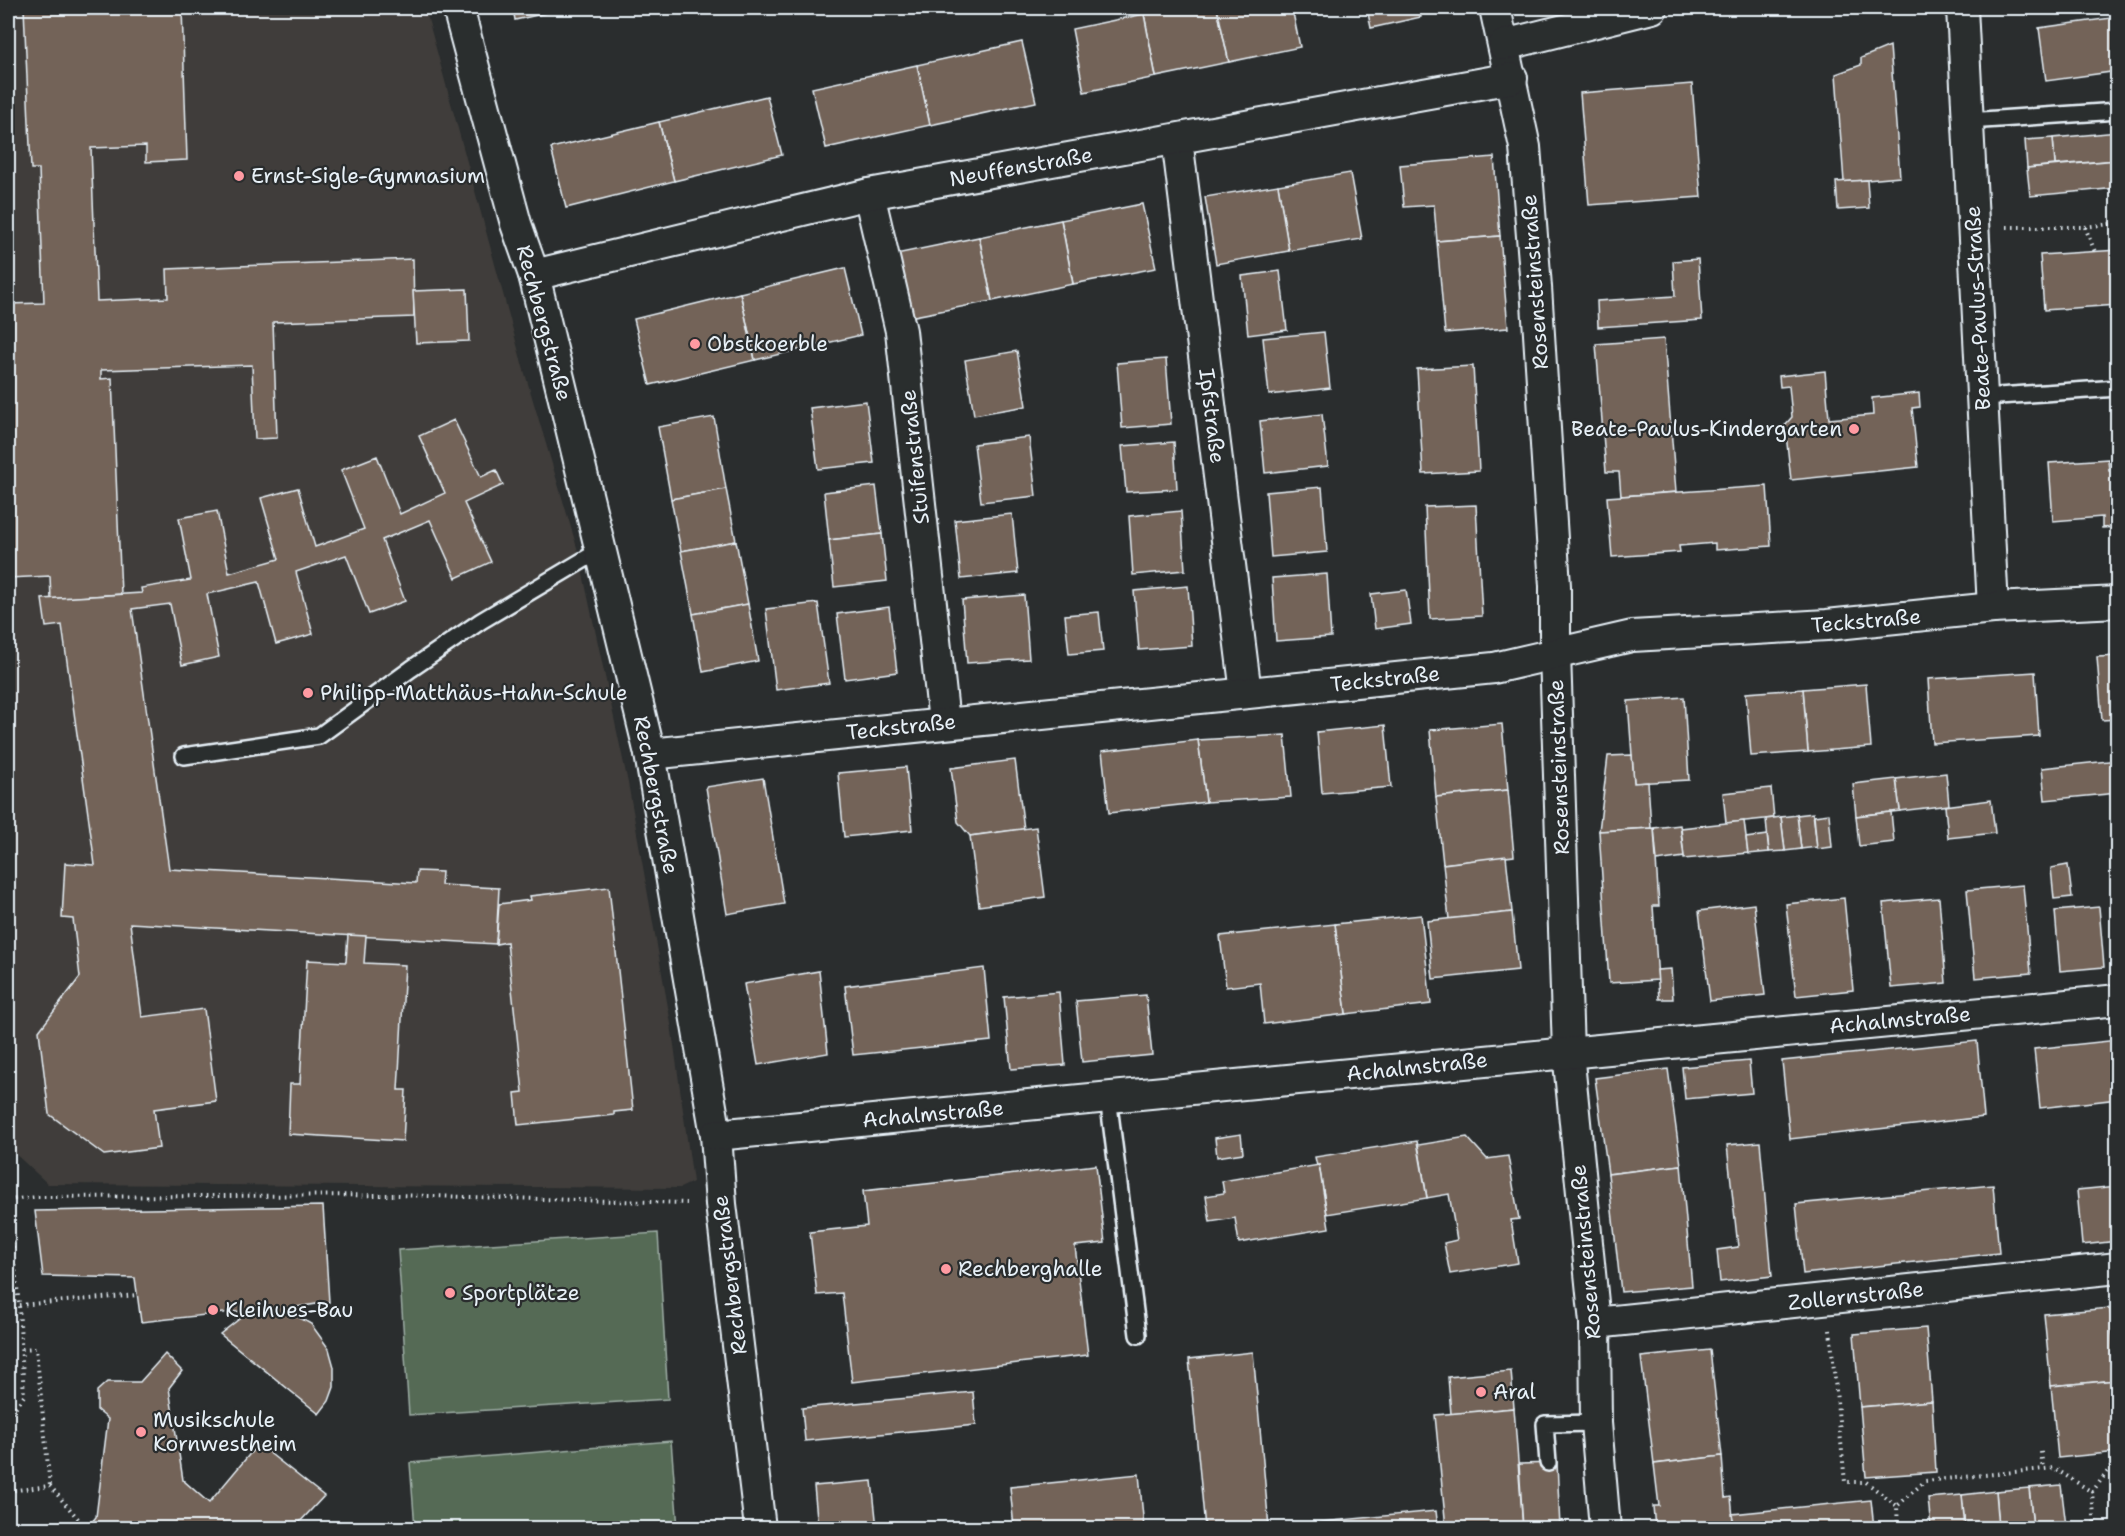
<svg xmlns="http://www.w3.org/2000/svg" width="2125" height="1536" font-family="'Shantell Sans',sans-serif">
<rect width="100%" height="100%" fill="#2a2d2e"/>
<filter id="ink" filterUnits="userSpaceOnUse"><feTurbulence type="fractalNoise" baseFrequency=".0167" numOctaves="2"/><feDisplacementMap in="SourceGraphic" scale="12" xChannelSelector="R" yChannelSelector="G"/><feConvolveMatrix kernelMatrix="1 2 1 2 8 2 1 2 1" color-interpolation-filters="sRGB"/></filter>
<g filter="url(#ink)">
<path fill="#403e3b" d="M8 8H425L523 367 578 551 628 783 671 1024 693 1182 680 1188 48 1184 11 1150 8 1089Z"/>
<g fill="#556a55" stroke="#9eaea6" stroke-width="1.5">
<path d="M658 1233 668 1399 409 1415 398 1250Z"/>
<path d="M671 1441 678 1528H415L410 1463Z"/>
</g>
<g fill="#736459" stroke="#e8f1f8" stroke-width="1.5">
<path d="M24 8H182L187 160 146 162V146L91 148 97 301 168 298 167 269 413 259 414 317 273 322 277 438 255 439 252 365 101 370V379L112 378 121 594 51 599 50 576 8 578V304L44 303 39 169H31Z"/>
<path d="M513 8H568L515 20Z"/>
<path d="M1178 8H1217L1229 62 1156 77 1144 14Z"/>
<path d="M1217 8H1292L1300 47 1229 62Z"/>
<path d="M1367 8H1419L1421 17 1371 28Z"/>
<path d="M1144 14 1156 77 1084 92 1072 29Z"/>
<path d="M2118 17V71L2046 81 2039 28Z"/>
<path d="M1022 42 1036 102 930 125 917 65Z"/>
<path d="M1890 46 1900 177 1844 182 1836 74 1861 65V58Z"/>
<path d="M917 65 930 125 826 148 812 88Z"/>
<path d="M1692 84 1701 197 1589 205 1580 93Z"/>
<path d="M767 96 782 155 674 181 659 122Z"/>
<path d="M659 122 674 181 566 208 551 148Z"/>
<path d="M2118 132V160L2055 165 2053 138Z"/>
<path d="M2053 138 2055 165 2027 168 2025 140Z"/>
<path d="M1494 157 1500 236 1437 241 1434 205 1404 207 1400 165Z"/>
<path d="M2118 160V188L2030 196 2027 168Z"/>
<path d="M1350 173 1362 239 1289 251 1278 185Z"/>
<path d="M1867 180 1869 208 1838 210 1836 182Z"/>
<path d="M1278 185 1289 251 1216 264 1205 197Z"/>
<path d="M1142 204 1156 268 1073 284 1061 220Z"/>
<path d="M1061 220 1073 284 992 301 979 237Z"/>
<path d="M1500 236 1508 328 1445 333 1437 241Z"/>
<path d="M979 237 992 301 909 317 896 254Z"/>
<path d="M2118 250V305L2044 310 2040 255Z"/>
<path d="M1698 259 1702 320 1598 327 1597 301 1675 296 1673 261Z"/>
<path d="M845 268 861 335 755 360 740 293Z"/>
<path d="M1280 271 1287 330 1248 335 1242 276Z"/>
<path d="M467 289 469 341 416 343 413 291Z"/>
<path d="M740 293 755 360 650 385 634 319Z"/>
<path d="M1324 332 1330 388 1269 395 1263 338Z"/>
<path d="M1664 339 1676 492 1621 496 1619 472H1606L1596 344Z"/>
<path d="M1017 351 1026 406 974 415 965 360Z"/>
<path d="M1166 359 1171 424 1122 428 1117 363Z"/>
<path d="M1473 366 1479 471 1423 474 1417 369Z"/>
<path d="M1825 371 1829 419 1873 415 1872 398 1919 393 1920 407 1912 408 1918 467 1791 480 1785 425 1792 417 1789 386 1780 387 1779 376Z"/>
<path d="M866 401 874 463 818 469 810 408Z"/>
<path d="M1322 414 1328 466 1265 473 1260 421Z"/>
<path d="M714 417 726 489 671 499 658 427Z"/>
<path d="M454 420 481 477 496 470 503 485 464 503 491 562 456 578 430 520 382 540 405 601 369 614 346 555 296 572 313 634 276 644 259 582 207 594 219 657 182 665 170 604 132 609 169 869 416 883 417 871 442 872 441 885 499 888 496 944 130 923 142 1017 204 1009 216 1101 154 1109 159 1148 104 1155 49 1114 39 1031 80 977 73 919 62 918 65 863 95 865 62 625 46 627 42 599 142 593 141 588 191 580 179 518 217 511 229 573 279 559 261 498 298 488 315 547 364 529 341 470 377 456 400 514 445 493 419 436Z"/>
<path d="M1029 437 1036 496 981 502 974 444Z"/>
<path d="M1174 442 1177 489 1126 492 1122 446Z"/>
<path d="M2108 459 2109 471 2118 470V527L2102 528V517L2053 521 2049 463Z"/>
<path d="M876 486 882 534 829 540 824 492Z"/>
<path d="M1767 486 1771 546 1715 550V543L1679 546 1680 552 1612 557 1607 497Z"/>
<path d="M1322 487 1327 552 1271 557 1266 492Z"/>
<path d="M726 489 736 541 681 551 671 499Z"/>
<path d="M1476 505 1482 616 1430 619 1425 507Z"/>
<path d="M1181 511 1185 570 1133 575 1129 516Z"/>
<path d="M1012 514 1018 573 961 579 955 520Z"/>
<path d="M882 534 887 581 834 587 829 540Z"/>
<path d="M736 541 748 604 693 614 681 551Z"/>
<path d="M1327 574 1331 637 1276 641 1272 578Z"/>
<path d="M1188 586 1192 646 1139 650 1134 591Z"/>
<path d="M1406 590 1411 624 1375 629 1371 594Z"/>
<path d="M1024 595 1029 659 967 663 962 600Z"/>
<path d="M818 603 829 683 776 690 766 609Z"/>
<path d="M748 604 758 661 703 672 693 614Z"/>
<path d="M889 607 897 672 845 679 837 614Z"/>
<path d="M1099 612 1103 651 1069 654 1065 615Z"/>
<path d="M2118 656V719L2102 720 2097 657Z"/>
<path d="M2035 672 2039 736 1932 743 1928 679Z"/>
<path d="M1866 684 1871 747 1808 752 1803 689Z"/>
<path d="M1803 689 1808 752 1751 756 1746 693Z"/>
<path d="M1684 697 1689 780 1634 783 1628 701Z"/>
<path d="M1502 724 1508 790 1436 797 1430 730Z"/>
<path d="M1385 725 1391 787 1322 793 1317 732Z"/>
<path d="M1285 735 1291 797 1206 802 1198 740Z"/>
<path d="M1198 740 1206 802 1109 813 1102 751Z"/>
<path d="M1632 755 1634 783 1648 782 1651 828 1599 831 1608 756Z"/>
<path d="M1015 760 1024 829 970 836 958 822 951 768Z"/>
<path d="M2118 760V793L2045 800 2042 768Z"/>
<path d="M906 767 912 830 844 837 838 773Z"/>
<path d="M1946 773 1949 805 1900 811 1896 779Z"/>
<path d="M763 778 784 904 727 914 706 787Z"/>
<path d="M1896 779 1900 811 1856 816 1853 784Z"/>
<path d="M1771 788 1774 818 1726 823 1723 793Z"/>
<path d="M1508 790 1514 856 1443 864 1436 797Z"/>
<path d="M1991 800 1995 833 1948 838 1945 806Z"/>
<path d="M1891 812 1894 842 1859 846 1856 816Z"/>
<path d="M1813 813 1817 847 1801 849 1797 815Z"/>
<path d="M1829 814 1832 847 1817 849 1814 816Z"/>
<path d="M1797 815 1801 849 1785 851 1781 817Z"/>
<path d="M1781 817 1785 851 1769 852 1766 819Z"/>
<path d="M1744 821 1748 853 1684 859 1681 828Z"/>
<path d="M1680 825 1684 857 1657 861 1654 828Z"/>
<path d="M1036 827 1045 897 979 906 970 836Z"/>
<path d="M1654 828 1659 906H1653L1658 980 1609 983 1599 831Z"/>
<path d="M1767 835 1769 852 1748 854 1746 838Z"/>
<path d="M1506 856 1512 912 1449 919 1443 864Z"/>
<path d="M2068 865 2072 897 2054 899 2051 868Z"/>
<path d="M2023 885 2031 973 1975 978 1967 890Z"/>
<path d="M609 887 633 1110 614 1112V1115L518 1125 515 1093 523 1092 507 942 496 944 499 904 531 900 530 896Z"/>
<path d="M1844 898 1853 990 1796 996 1786 904Z"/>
<path d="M1939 898 1946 983 1891 988 1883 903Z"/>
<path d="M1754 904 1765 995 1710 1001 1699 911Z"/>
<path d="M2099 907 2104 967 2060 971 2055 911Z"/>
<path d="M1512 912 1518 970 1433 979 1427 921Z"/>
<path d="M1421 915 1431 1004 1346 1014 1335 924Z"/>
<path d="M1335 924 1346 1014 1264 1024 1260 983 1226 987 1220 936Z"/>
<path d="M348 935 366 936 364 963 405 965 398 1090H406L403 1141 288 1134 290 1084H300L307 960 346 962Z"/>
<path d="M984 968 991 1041 853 1055 845 986Z"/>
<path d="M1671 969 1673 999H1659L1657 970Z"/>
<path d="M819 971 828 1053 758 1065 744 984Z"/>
<path d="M1059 992 1065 1065 1011 1069 1004 997Z"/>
<path d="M1146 995 1152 1055 1082 1062 1076 1001Z"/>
<path d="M2118 1040V1099L2040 1108 2034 1049Z"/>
<path d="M1977 1041 1984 1117 1790 1139 1782 1061Z"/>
<path d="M1749 1061 1752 1093 1685 1099 1682 1067Z"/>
<path d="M1668 1069 1681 1165 1608 1174 1595 1078Z"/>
<path d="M1241 1134 1243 1153 1217 1157 1215 1138Z"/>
<path d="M1467 1137 1487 1159 1508 1156 1519 1219 1511 1220 1518 1263 1450 1274 1444 1243 1457 1240 1449 1194 1427 1198 1418 1145Z"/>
<path d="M1417 1141 1427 1198 1327 1214 1319 1165 1317 1166 1315 1157Z"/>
<path d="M1760 1142 1772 1276 1720 1282 1717 1250 1738 1247 1727 1145Z"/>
<path d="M1096 1165 1105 1243 1075 1246 1088 1355 852 1382 842 1293 817 1295 810 1232 867 1226 863 1191Z"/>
<path d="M1319 1165 1329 1228 1239 1243 1235 1218 1210 1222 1206 1196 1224 1193 1222 1181Z"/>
<path d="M1681 1165 1692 1286 1621 1292 1608 1174Z"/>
<path d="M1993 1185 1999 1253 1803 1274 1796 1204Z"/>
<path d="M2118 1186V1241L2082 1245 2077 1190Z"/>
<path d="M323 1206 329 1302 284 1309 311 1324 329 1349 334 1367V1387L329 1401 319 1414 220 1334 243 1316 242 1311 141 1322 135 1278 43 1276 35 1211Z"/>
<path d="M2110 1308 2117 1380 2051 1386 2044 1314Z"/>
<path d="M1926 1328 1932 1401 1860 1407 1854 1334Z"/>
<path d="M1710 1350 1722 1456 1654 1464 1641 1357Z"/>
<path d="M1253 1352 1269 1527 1436 1511 1438 1528H1205L1189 1359Z"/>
<path d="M165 1354 182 1371 169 1388 183 1480 209 1503 258 1444 324 1496 297 1525V1528H87L96 1517 108 1419 97 1410V1391L107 1382H140Z"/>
<path d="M1511 1371 1514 1408 1451 1414 1448 1377Z"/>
<path d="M2117 1380 2118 1452 2058 1458 2051 1386Z"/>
<path d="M973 1392 976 1425 805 1441 802 1408Z"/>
<path d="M1932 1401 1936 1472 1866 1477 1860 1407Z"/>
<path d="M1514 1408 1523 1528H1446L1435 1415Z"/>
<path d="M1722 1456 1725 1498 1731 1497 1734 1528H1655L1653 1506H1659L1654 1464Z"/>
<path d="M1557 1463 1560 1528H1523L1519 1464Z"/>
<path d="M1139 1474 1144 1528H1014L1010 1487Z"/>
<path d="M872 1481 877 1528H818L814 1486Z"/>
<path d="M2061 1485 2066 1526 2033 1528 2029 1488Z"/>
<path d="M2029 1488 2033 1528H1999L1996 1491Z"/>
<path d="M1996 1491 1999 1528H1965L1962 1495Z"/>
<path d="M1962 1495 1965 1528H1931L1928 1498Z"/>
<path d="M1871 1500 1874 1528H1735L1732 1514Z"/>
</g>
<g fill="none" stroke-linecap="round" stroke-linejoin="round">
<defs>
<g id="service">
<path d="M1968 121 2118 111"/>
<path d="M1983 397 2118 388"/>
<path d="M184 756 319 736 411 669 481 621 602 549"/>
<path d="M1108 1097 1138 1335"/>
<path d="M1548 1463 1545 1424 1596 1423"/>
</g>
<g id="minor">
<path d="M458 8 516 224 534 275 650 754 716 1135 721 1204 760 1528"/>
<path d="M1495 8 1525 147 1536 287 1555 586V653L1568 1052 1595 1323 1596 1423 1605 1528"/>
<path d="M1962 8 1993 608"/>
<path d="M1504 45 1652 8"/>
<path d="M1177 139 1246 693"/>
<path d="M869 194 901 331 944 722"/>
<path d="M534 275 869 194 1512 78"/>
<path d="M650 754 1494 668 1632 636 1827 625 1993 608 2118 602"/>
<path d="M716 1135 2118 1000"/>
<path d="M1595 1323 2118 1268"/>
</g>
</defs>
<use href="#service" stroke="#e8f1f8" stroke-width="20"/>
<use href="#minor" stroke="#e8f1f8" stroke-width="34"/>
<g stroke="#e8f1f8" stroke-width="4" stroke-dasharray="1.5 4.5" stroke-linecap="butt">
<path d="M2007 227H2085L2118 223"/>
<path d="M2085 227 2095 252"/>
<path d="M8 1200 37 1197 395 1195 687 1203"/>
<path d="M8 1205 19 1305 24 1396 8 1417"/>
<path d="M19 1305 138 1295"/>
<path d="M1830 1330 1845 1482H1866L1897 1506"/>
<path d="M22 1349 36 1348 50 1486"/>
<path d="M2041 1452 2043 1469"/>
<path d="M8 1491 50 1486 86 1528"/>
<path d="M1898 1528 1897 1506 1925 1481 2054 1468 2092 1492"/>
<path d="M2095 1528 2092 1492 2114 1463H2118"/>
</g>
<use href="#service" stroke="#2a2d2e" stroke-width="15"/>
<use href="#minor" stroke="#2a2d2e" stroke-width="30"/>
</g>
</g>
<g fill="#ff9aa2" stroke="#2a2d2e" stroke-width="2">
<circle cx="239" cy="176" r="6"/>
<circle cx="695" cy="344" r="6"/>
<circle cx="1854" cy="429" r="6"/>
<circle cx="308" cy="693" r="6"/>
<circle cx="946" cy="1269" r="6"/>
<circle cx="450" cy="1293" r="6"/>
<circle cx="213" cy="1310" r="6"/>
<circle cx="1481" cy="1392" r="6"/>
<circle cx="141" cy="1432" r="6"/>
</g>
<g text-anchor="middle" stroke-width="4.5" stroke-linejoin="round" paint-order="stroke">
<g font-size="21" fill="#e8f1f8" stroke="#2a2d2e">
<text transform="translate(1021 167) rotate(-10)" y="7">Neuffenstraße</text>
<text transform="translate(1535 282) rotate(-94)" y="7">Rosensteinstraße</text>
<text transform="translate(1978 308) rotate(-93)" y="7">Beate-Paulus-Straße</text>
<text transform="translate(544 323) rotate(75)" y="7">Rechbergstraße</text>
<text transform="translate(1212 416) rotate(83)" y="7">Ipfstraße</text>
<text transform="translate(915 457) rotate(-96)" y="7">Stuifenstraße</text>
<text transform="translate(1866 621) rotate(-5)" y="7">Teckstraße</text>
<text transform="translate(1385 679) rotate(-6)" y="7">Teckstraße</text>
<text transform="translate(901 727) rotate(-6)" y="7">Teckstraße</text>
<text transform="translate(1559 767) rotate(-92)" y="7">Rosensteinstraße</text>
<text transform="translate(656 795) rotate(79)" y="7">Rechbergstraße</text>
<text transform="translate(1900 1020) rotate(-5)" y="7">Achalmstraße</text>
<text transform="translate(1417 1067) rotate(-6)" y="7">Achalmstraße</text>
<text transform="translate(933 1114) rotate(-5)" y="7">Achalmstraße</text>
<text transform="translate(1586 1252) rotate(-95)" y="7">Rosensteinstraße</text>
<text transform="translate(730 1275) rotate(-97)" y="7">Rechbergstraße</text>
<text transform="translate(1856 1296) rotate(-6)" y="7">Zollernstraße</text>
</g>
<g font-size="21" fill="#e8f1f8" stroke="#2a2d2e" text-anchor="start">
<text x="251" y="183">Ernst-Sigle-Gymnasium</text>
<text x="707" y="351">Obstkoerble</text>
<text x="1842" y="436" text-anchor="end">Beate-Paulus-Kindergarten</text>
<text x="320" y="700">Philipp-Matthäus-Hahn-Schule</text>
<text x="958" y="1276">Rechberghalle</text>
<text x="462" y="1300">Sportplätze</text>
<text x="225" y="1317">Kleihues-Bau</text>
<text x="1493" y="1399">Aral</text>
<text x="153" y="1427">Musikschule<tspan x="153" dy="24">Kornwestheim</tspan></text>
</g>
</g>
<rect width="2125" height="1536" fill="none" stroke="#2a2d2e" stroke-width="30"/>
<rect x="15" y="15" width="2095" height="1506" fill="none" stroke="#e8f1f8" stroke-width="2" filter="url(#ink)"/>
</svg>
